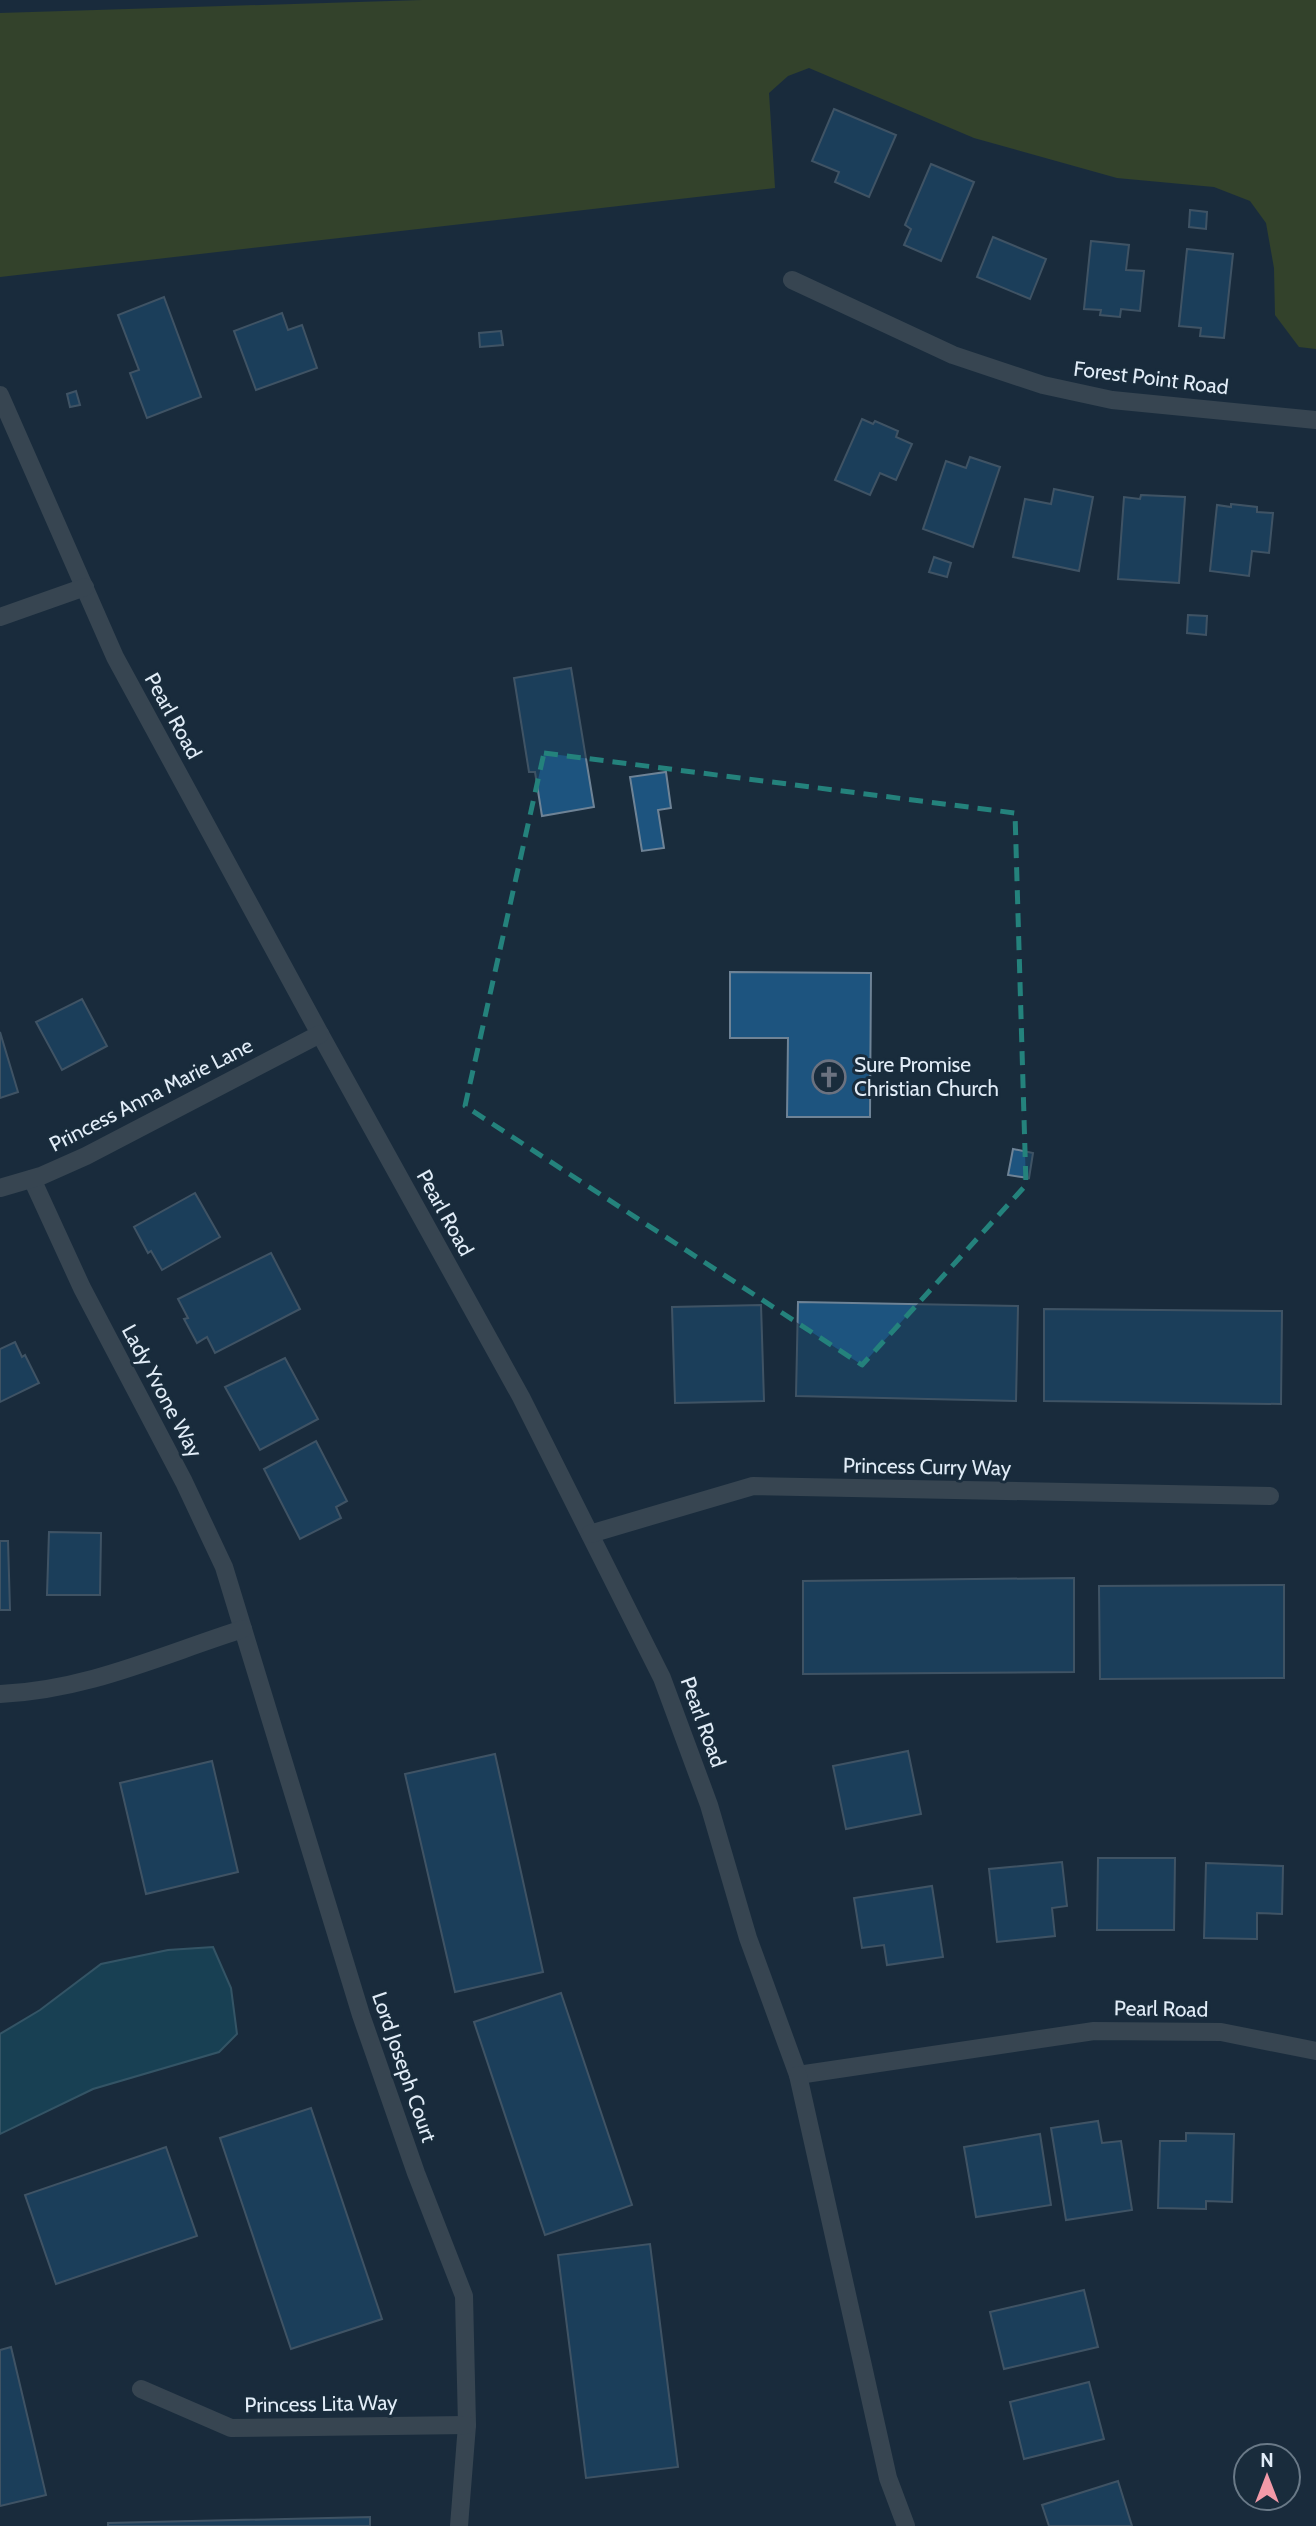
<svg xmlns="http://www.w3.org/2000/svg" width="1316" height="2526" font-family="Cabin,sans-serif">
<rect width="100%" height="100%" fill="#192c3c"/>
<path fill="#525d18" d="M422 0H1316V349L1299 347 1275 315 1274 268 1266 223 1250 201 1214 187 1117 178 974 138 809 68 788 76 769 93 775 188 0 277V13Z"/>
<path fill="#175a70" stroke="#548698" stroke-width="2" d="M213 1947 231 1988 237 2034 219 2052 93 2089 0 2134V2034L40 2010 101 1964 168 1950Z"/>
<g fill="#1d547f" stroke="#6e8396" stroke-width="2">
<path d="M834 109 896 135 869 197 835 182 839 172 812 161Z"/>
<path d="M931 164 974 182 941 261 904 245 911 229 905 225Z"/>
<path d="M1190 210 1207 212 1206 229 1189 227Z"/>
<path d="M993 237 1046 259 1030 299 977 277Z"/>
<path d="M1091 241 1129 245 1126 270 1144 271 1140 311 1121 309 1120 317 1100 315 1101 310 1084 309Z"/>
<path d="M1187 249 1233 254 1224 338 1200 336 1201 328 1179 326Z"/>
<path d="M164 297 201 397 147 418 130 373 139 370 118 315Z"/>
<path d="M282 313 288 330 302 325 317 368 256 390 234 331Z"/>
<path d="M501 331 503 345 480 347 479 333Z"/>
<path d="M76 391 80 405 70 407 67 394Z"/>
<path d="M862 419 873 424 875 421 898 431 896 437 912 444 896 480 880 473 870 495 835 480Z"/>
<path d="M970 457 1000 467 973 547 923 529 946 461 966 468Z"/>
<path d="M1054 489 1093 497 1079 571 1013 557 1025 499 1051 504Z"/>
<path d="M1141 495 1185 497 1179 583 1118 579 1124 497 1140 499Z"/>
<path d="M1231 504 1257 507V512L1273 513 1269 553 1252 551 1249 576 1210 571 1217 505 1231 507Z"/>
<path d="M934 557 951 563 947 577 929 572Z"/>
<path d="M1188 615 1207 616 1206 635 1187 633Z"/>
<path d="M571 668 594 807 542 816 535 772H529L514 678Z"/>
<path d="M666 772 671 808 658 810 664 848 642 851 630 777Z"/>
<path d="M730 972 871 973 870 1117H787L788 1038H730Z"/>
<path d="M82 999 107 1046 62 1070 36 1022Z"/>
<path d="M0 1032 18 1092 0 1098Z"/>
<path d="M1013 1149 1033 1153 1029 1178 1008 1175Z"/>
<path d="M195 1193 220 1237 162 1270 151 1251 148 1253 134 1227Z"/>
<path d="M271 1253 300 1309 215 1353 207 1337 197 1343 184 1319 188 1318 178 1299Z"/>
<path d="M798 1302 1018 1306 1016 1401 796 1396Z"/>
<path d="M761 1305 764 1401 675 1403 672 1307Z"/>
<path d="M1044 1309 1282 1311 1281 1404 1044 1401Z"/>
<path d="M15 1342 22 1357 25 1355 39 1383 0 1402V1349Z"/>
<path d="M285 1358 318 1419 260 1450 225 1387Z"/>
<path d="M316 1441 347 1501 336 1507 341 1518 300 1539 264 1469Z"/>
<path d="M49 1532 101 1533 100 1595H47Z"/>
<path d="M0 1541H8L10 1610H0Z"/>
<path d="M1074 1578V1672L803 1674V1581Z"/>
<path d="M1284 1585V1678L1100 1679 1099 1586Z"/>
<path d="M908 1751 921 1814 846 1829 833 1766Z"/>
<path d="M495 1754 543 1972 455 1992 405 1774Z"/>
<path d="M212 1761 238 1872 146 1894 120 1783Z"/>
<path d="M1098 1858H1175L1174 1930H1097Z"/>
<path d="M1062 1862 1067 1906 1052 1908 1055 1936 997 1942 989 1869Z"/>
<path d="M1206 1863 1283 1866 1282 1914 1257 1913V1939L1204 1938Z"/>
<path d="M932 1886 943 1957 887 1965 884 1945 862 1948 854 1898Z"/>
<path d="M561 1993 632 2205 545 2235 474 2022Z"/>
<path d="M311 2108 382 2319 291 2349 220 2138Z"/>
<path d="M1098 2121 1102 2143 1121 2141 1132 2210 1066 2220 1051 2128Z"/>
<path d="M1186 2133 1234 2134 1232 2202 1206 2201V2209L1158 2208 1160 2141H1186Z"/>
<path d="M1040 2134 1051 2205 976 2217 964 2147Z"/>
<path d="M166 2147 197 2236 56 2284 25 2195Z"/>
<path d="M650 2244 678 2467 586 2478 558 2255Z"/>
<path d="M1084 2290 1098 2347 1004 2369 990 2312Z"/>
<path d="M11 2347 46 2495 0 2506V2350Z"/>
<path d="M1089 2382 1104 2439 1024 2459 1010 2402Z"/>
<path d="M1118 2481 1132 2526H1049L1042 2505Z"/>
<path d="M370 2517V2526H108V2523Z"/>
</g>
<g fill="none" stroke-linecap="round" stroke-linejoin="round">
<g stroke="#5b646c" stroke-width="18">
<path d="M792 280 953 355 1043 385 1112 400 1316 420"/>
<path d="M0 395 115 657 320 1034 521 1397 662 1678 709 1805 748 1938 798 2075 1094 2031 1221 2032 1316 2051"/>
<path d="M0 617 85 587"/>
<path d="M32 1179 82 1288 184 1482 224 1567 361 2015 416 2173 464 2296 467 2425 459 2526"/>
<path d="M0 1188 41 1176 86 1156 320 1034"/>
<path d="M590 1534 753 1486 1270 1496"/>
<path d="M0 1694C88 1690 161 1655 243 1629"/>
<path d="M798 2075 888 2478 906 2526"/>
<path d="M141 2389 231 2428 467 2425"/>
</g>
</g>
<path d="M0 0H1316V2526H0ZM544 753 1015 813 1026 1185 862 1365 465 1106Z" fill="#192c3c" fill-opacity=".55" fill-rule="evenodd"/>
<path fill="none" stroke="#24827c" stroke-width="5" stroke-dasharray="14 9" stroke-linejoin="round" d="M544 753 1015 813 1026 1185 862 1365 465 1106Z"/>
<defs>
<symbol id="church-ring" viewBox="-11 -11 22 22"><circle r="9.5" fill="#192c3c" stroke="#6b7280" stroke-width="1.5"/><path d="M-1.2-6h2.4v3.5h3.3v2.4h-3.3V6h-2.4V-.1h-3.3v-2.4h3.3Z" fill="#6b7280"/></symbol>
</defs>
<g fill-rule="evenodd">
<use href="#church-ring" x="810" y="1058" width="38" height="38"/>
</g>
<g text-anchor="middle" stroke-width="6" stroke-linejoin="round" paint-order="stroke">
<g font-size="21" fill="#e1ecf7" stroke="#192c3c">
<text transform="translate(1151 378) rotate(7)" y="7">Forest Point Road</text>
<text transform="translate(173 716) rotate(61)" y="7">Pearl Road</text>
<text transform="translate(151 1095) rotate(-27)" y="7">Princess Anna Marie Lane</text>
<text transform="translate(445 1213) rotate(61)" y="7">Pearl Road</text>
<text transform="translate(162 1391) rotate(62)" y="7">Lady Yvone Way</text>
<text transform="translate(927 1467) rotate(1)" y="7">Princess Curry Way</text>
<text transform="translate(703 1722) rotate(70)" y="7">Pearl Road</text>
<text transform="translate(1161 2009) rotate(1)" y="7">Pearl Road</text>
<text transform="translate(404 2067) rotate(71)" y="7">Lord Joseph Court</text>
<text transform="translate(321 2404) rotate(-1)" y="7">Princess Lita Way</text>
</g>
<g font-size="21" fill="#e1ecf7" stroke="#192c3c" text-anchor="start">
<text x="854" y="1072">Sure Promise<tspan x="854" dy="24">Christian Church</tspan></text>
</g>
</g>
<g transform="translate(1267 2477)"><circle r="33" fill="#192c3c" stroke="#697987" stroke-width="2"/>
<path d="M0-5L12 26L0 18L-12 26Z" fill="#f39aa8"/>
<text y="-10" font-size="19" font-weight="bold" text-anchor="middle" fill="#e1ecf7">N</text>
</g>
</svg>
